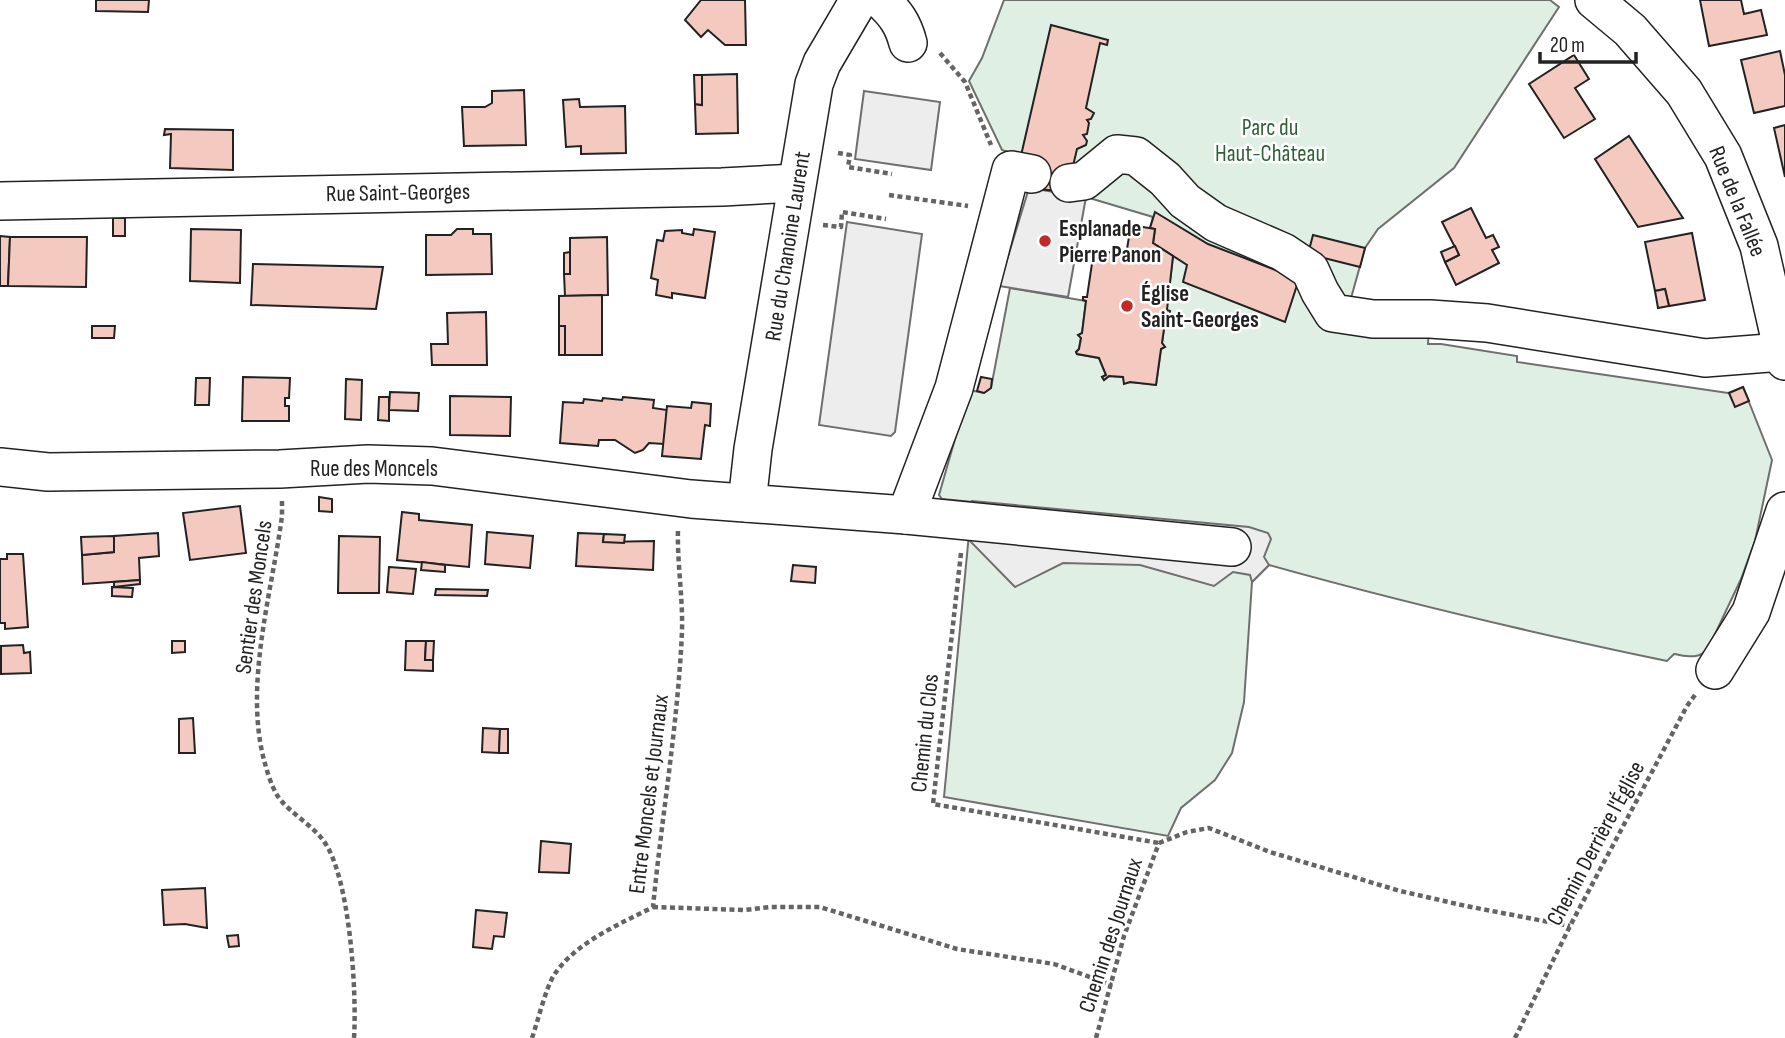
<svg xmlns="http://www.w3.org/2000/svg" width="1785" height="1038" font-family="'Sofia Sans Condensed',sans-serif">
<rect width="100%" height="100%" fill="#fff"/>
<path fill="#e0efe3" stroke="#6f6f6f" stroke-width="2" d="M1004 0H1550L1559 7 1454 168 1378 229 1365 248 1348 309 1430 308 1428 344H1441L1517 356V362L1728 393 1743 387 1772 460 1755 541 1741 579 1708 649C1698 660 1687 656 1674 654L1667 661C1533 633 1401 602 1269 565L1252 582 1244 702 1232 753 1215 780 1181 808 1168 836 944 797 972 502 942 499 939 495 969 390 984 393 991 388 1010 288 1086 301 1082 333 1079 335 1081 338 1079 349 1076 352 1077 354 1099 358 1106 375 1102 377 1104 380 1109 376 1123 377 1125 383 1130 382 1156 385 1161 349 1165 347 1162 343 1173 257 1153 243 1154 229 1150 228 1153 217 1086 197 1029 188 1020 156 1002 150 969 81 982 58Z"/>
<g fill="#ededed" stroke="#6f6f6f" stroke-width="2">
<path d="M864 91 940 102 931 170 855 159Z"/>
<path d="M1029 188 1086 197 1068 297 999 286Z"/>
<path d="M847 222 922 234 895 432 891 436 819 425Z"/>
<path d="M972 501 1249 527 1268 533 1271 539 1264 557 1269 565 1252 582 1250 575 1233 572 1214 586 1140 565 1063 563 1015 587 968 539Z"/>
</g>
<g fill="#f3c9c0" stroke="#222" stroke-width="2">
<path d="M96 0H149L148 12 96 11Z"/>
<path d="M701 0H745L746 45H725L708 30 701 37 685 20Z"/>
<path d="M1700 0H1741L1744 14 1761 10 1767 35 1709 46Z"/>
<path d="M1051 25 1108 40 1107 45 1100 43 1086 108 1094 113 1091 119 1087 120 1089 123 1087 134 1083 135 1087 141 1086 145 1077 149 1067 192 1029 188 1020 160Z"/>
<path d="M1780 51 1785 75V106L1754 113 1741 60Z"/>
<path d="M1574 55 1589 79 1575 88 1595 119 1564 138 1529 84Z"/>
<path d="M737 74 738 133 696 134 695 104 702 105V75Z"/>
<path d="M694 75H702V105L695 104Z"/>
<path d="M524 90 526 145 464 146 462 107H485L492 103V91Z"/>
<path d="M579 99 580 107 625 106 626 153 581 154V146L566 147 563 100Z"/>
<path d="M1785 125V177L1774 128Z"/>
<path d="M165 129 233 130V170L170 168 171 134 164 135Z"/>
<path d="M1629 136 1683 218 1638 227 1595 159Z"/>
<path d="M1471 208 1486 238 1493 235 1499 247 1492 250 1499 263 1456 285 1445 262 1459 255 1442 222Z"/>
<path d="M1155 212 1208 244 1299 279 1285 322 1183 282 1187 265 1153 243 1155 229 1150 228Z"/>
<rect x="113" y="218" width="12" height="18"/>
<path d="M1131 225 1155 229 1153 243 1173 256 1167 310 1170 311V315H1166L1162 343 1165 347 1161 349 1156 385 1130 382 1124 384 1123 377 1109 376 1104 380 1102 377 1106 375 1099 358 1077 354 1076 352 1079 349 1081 338 1078 335 1082 333 1086 301 1083 300V297H1087L1094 250 1126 255Z"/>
<path d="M191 229 241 230 240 283 190 281Z"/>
<path d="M457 229H473V234H491L492 274 426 275V235H451Z"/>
<path d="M694 229 715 232 705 298 672 293V298L656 295 658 280 651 278 657 240 663 241 665 231 682 230V233L693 235Z"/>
<path d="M1692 233 1705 300 1669 306 1665 289 1655 291 1645 242Z"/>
<path d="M1313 235 1365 248 1360 267 1308 254Z"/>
<path d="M0 236 10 237 8 286H0Z"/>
<path d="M10 237H87L86 287 8 286Z"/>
<path d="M607 237 608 295 565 296 564 274H570V238Z"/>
<path d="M1455 246 1459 255 1445 262 1441 252Z"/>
<path d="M570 252V274H564V253Z"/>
<path d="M253 264 383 267 376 309 251 305Z"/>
<path d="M1665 289 1669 306 1658 308 1655 291Z"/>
<path d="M602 295V355H565V326H559V296Z"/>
<path d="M486 312 487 365H432L431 344H448L447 313Z"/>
<path d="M92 326H115L114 338H92Z"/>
<rect x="559" y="326" width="6" height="29"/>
<path d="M243 377 290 378 289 398H285V406H289V421H242Z"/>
<path d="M981 377 992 379 991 388 984 393 977 391Z"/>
<path d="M196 378H210L209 405H195Z"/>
<path d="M346 379 362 380 361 420 345 419Z"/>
<path d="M1743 387 1749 401 1735 407 1729 393Z"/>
<path d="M390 392 419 393 418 411 389 410Z"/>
<path d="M450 396 511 397 510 436 450 435Z"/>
<path d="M379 397H389V421L378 420Z"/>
<path d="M623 397 654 400 653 408 667 410 664 444 649 443 643 450 635 453 615 440H599L598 446 560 443 563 402 583 403 584 399 602 401 603 398 622 400Z"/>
<path d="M692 402 711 404 710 426 705 425 701 459 662 456 667 406 691 408Z"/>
<path d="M319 497 332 499V512L319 511Z"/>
<path d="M240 506 246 553 190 560 183 513Z"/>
<path d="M402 512 419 514V520L472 525 469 567 397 560Z"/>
<path d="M487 532 533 536 530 568 485 564Z"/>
<path d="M158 533 159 556 139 558 140 580 83 584 82 555 114 552V536Z"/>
<path d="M578 533 604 534 603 542 654 541 653 570 576 566Z"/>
<path d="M604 534 625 535 624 543 603 542Z"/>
<path d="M114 536V552L82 555 81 537Z"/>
<path d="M339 536 380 537 379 593H338Z"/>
<path d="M7 554H23L28 627 5 629V623H0V559H7Z"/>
<path d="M422 562 445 565V572L421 570Z"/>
<path d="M793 565 816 567 815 583 791 581Z"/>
<path d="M389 567 416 569 413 594 387 592Z"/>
<path d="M140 580V584L114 587V582Z"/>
<path d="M112 587 133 588 132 597 112 596Z"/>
<path d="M436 589 488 590 487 596 435 595Z"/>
<path d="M172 641H185V652L172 653Z"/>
<path d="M406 641H426L425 660H433V671L405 670Z"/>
<path d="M426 641H434L433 660H425Z"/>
<path d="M23 645 24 653 30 652 31 673 1 674V646Z"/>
<path d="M193 718 195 753H179V719Z"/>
<path d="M483 728 500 729 499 753 482 752Z"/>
<path d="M500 729H508V753H499Z"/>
<path d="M541 841 571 844 569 873 539 872Z"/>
<path d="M205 888 207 928 185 924 164 925 162 890Z"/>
<path d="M476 910 507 913 504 937 494 936 492 949 473 947Z"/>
<path d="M238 935 239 946 229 947 227 936Z"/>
</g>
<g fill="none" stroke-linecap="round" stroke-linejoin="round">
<defs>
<g id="minor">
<path d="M881 0C896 14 903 24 908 43"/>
<path d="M1594 0 1630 30 1684 92 1723 156 1759 246 1785 361"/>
<path d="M1069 183 1084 181 1117 154 1136 156 1165 179 1185 201 1216 223 1283 252 1310 270 1320 292 1333 313 1373 319H1430L1487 323 1705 358 1782 352"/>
<path d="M0 201 722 187 796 183"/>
<path d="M0 467 48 472 280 469 368 464 432 466 691 499 906 515 954 388 1011 170 1032 174"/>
<path d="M747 503 753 449 814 84 822 63 859 0"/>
<path d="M906 515 1232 547"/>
<path d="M1715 670 1751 612 1785 511"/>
</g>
</defs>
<use href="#minor" stroke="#222" stroke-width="40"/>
<g stroke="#646464" stroke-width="4.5" stroke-dasharray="5 3.5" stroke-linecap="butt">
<path d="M940 53 965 82 991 145"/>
<path d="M838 153 850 155 848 167 892 174"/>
<path d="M889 195 968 206"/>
<path d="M823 225 841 227 842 212 886 219"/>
<path d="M282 501V516C272 592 244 684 264 760 267 771 271 785 277 795 288 812 310 823 323 840 350 875 357 993 354 1038"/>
<path d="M961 553 933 804 1159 843"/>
<path d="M1159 843 1187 832 1209 828 1270 852 1400 891 1466 906 1570 926"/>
<path d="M653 907 744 910 770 907H820L957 949 1054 964 1112 985"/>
<path d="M532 1038C538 1021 545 990 554 975 576 942 620 924 653 907 662 815 678 723 682 631 683 597 677 563 678 530"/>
<path d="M1096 1038 1124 936 1159 843"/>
<path d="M1515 1038 1570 926 1687 706 1695 695"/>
</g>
<use href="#minor" stroke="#fff" stroke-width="37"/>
</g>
<g fill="#c62828" stroke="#fff" stroke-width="2.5">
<circle cx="1045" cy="241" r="7"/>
<circle cx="1127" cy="306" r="7"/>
</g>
<g text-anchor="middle" stroke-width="5" stroke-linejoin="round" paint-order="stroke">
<g font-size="23" fill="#2f5e38" stroke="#fff">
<text x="1270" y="135">Parc du<tspan x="1270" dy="26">Haut-Château</tspan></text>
</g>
<g font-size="23" fill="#222" stroke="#fff">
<text transform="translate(398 192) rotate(-1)" y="8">Rue Saint-Georges</text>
<text transform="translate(1738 201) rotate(68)" y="8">Rue de la Fallée</text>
<text transform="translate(787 246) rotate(-81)" y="8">Rue du Chanoine Laurent</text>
<text x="374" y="476">Rue des Moncels</text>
<text transform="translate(253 597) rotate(-82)" y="8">Sentier des Moncels</text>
<text transform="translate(924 733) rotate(-84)" y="8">Chemin du Clos</text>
<text transform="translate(648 794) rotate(-83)" y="8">Entre Moncels et Journaux</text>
<text transform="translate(1595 843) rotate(-62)" y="8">Chemin Derrière l'Église</text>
<text transform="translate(1110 935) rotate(-72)" y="8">Chemin des Journaux</text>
</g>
<g font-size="23" font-weight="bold" fill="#222" stroke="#fff" text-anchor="start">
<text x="1059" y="236">Esplanade<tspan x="1059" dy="26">Pierre Panon</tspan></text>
<text x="1141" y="301">Église<tspan x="1141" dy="26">Saint-Georges</tspan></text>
</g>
</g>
<path d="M1540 52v10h96v-10" fill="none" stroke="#222222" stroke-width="3.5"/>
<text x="1550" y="52" font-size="21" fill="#222222" stroke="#ffffff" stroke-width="5" paint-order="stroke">20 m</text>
</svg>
